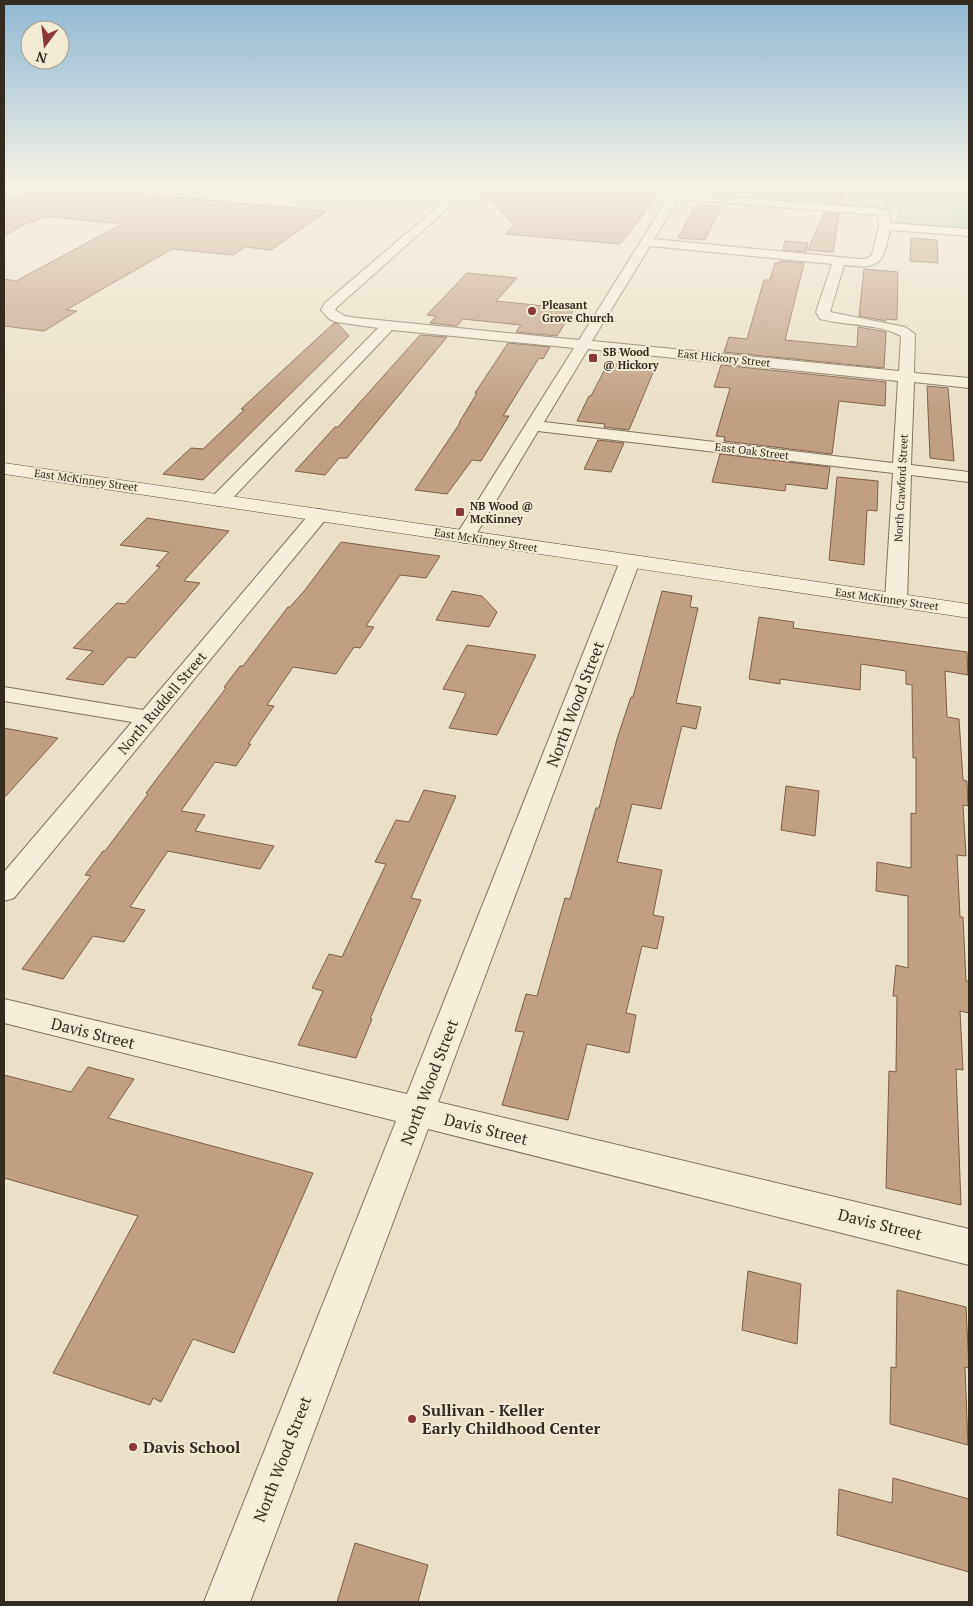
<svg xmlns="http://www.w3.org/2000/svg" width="973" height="1606" font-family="'PT Serif',serif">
<rect width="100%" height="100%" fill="#e9e0c6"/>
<path fill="#bfc69c" d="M613 185H969V230L896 225 897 211 688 195 690 190Z"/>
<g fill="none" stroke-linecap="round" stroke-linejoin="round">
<g fill="#6f8a85" fill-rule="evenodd">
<path d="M890 185H894L886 207 883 208Z"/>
<path d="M967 235H969V239L967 238Z"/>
</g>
<path fill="#a7bdb7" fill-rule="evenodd" d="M969 195V234L958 233 955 228 953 209 962 197Z"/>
</g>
<g fill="#c29f81" stroke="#7e5f47">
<path d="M45 185 99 189 97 190 327 211 271 250 245 247 233 255 172 249 66 310 77 311 44 331 4 326V279L16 281 122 224 44 216 35 222H28L4 236V198L13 199Z"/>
<path d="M476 185H607L658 188 640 219 620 244 505 234 514 225Z"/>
<path d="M836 185 844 186 841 204 828 203Z"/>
<path d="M696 205 721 207 705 240 678 238Z"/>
<path d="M824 213 839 214 833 252 808 250Z"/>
<path d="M911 238 937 240 938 263 910 261Z"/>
<path d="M785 241 808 243 806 252 783 250Z"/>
<path d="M780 261 804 263 785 340 857 347 858 327 881 331 886 332 884 368 724 352 729 337 747 339 764 280H770L775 263H779Z"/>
<path d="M864 269 898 272 897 320 886 319V321L859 316Z"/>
<path d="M467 273 517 278 496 301 574 309 557 336 516 332 521 325 463 319 457 326 430 323 436 316 427 315Z"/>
<path d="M334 323 338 324 349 336 203 480 163 474 191 448 203 449 244 410 241 409Z"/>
<path d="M420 335 447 337 347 458H339L325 475 295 471 335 427H338Z"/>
<path d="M508 343 550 347 543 359 539 358 503 416H509L481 461 472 460 447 494 415 490 460 423H459L477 393H475Z"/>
<path d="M608 363 655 368 629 430 604 427 605 424 577 421 589 396H591Z"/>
<path d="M721 365 886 382 885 406 839 401 832 454 724 441 725 437 716 436 730 388 714 387Z"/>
<path d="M927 386 948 388 954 461 930 458Z"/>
<path d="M598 440 624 443 611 472 584 469Z"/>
<path d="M720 454 830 467 827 489 786 484 785 491 712 482Z"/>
<path d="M837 477 878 481 877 511 867 510 864 565 829 560Z"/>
<path d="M147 518 229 531 184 581 200 583 135 658 128 657 103 685 66 679 93 651 73 648 117 603 125 604 160 567 156 566 169 552 120 545Z"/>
<path d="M341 542 440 556 426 578 400 575 366 626 374 627 360 648 354 647 336 674 293 667 267 705 274 706 248 744H251L236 766 215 762 181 811 205 815 195 831 274 846 260 869 168 851 130 907 145 910 124 942 93 936 63 979 22 969 91 876 85 875 103 851H105L148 794 146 793 226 688 224 687 240 666H243L288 607H290L305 590Z"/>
<path d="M452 591 482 596 497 612 489 627 436 620Z"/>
<path d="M662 591 692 596 690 607 698 608 676 703 701 707 696 729 682 726 661 809 632 804 617 862 662 870 653 915 664 917 657 949 642 946 626 1013 636 1015 629 1053 587 1044 568 1120 502 1105 524 1032 515 1031 526 994 537 996 565 898 570 899 596 808H599L617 739 631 697H633Z"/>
<path d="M759 617 794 622 793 628 967 652 968 675 945 671 947 717 959 719 963 780 967 781 968 806 963 805 966 856 957 855 960 917H963L966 981H969V1013L960 1011 963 1070 956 1069 961 1205 886 1188 889 1071 896 1072 897 996H893L896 965 908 968V896L876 891 877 862 911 868V813L916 814V758H913L912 685 906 684V671L861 664 860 690 780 679V684L749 679Z"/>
<path d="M467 645 536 655 497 735 449 728 466 693 443 689Z"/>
<path d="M4 728 58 738 4 798Z"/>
<path d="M786 786 819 791 815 836 781 830Z"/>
<path d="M424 790 456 796 411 898 421 900 370 1019H372L356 1058 298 1045 323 991 312 988 329 954 342 957 386 864 375 862 396 820 409 822Z"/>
<path d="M88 1067 134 1079 108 1118 313 1173 234 1353 193 1339 161 1402 153 1398 150 1405 53 1373 138 1216 4 1178V1075L71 1092Z"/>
<path d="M748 1271 801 1284 797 1344 742 1330Z"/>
<path d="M897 1290 966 1307 969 1368 965 1367 968 1445 890 1424 891 1367 896 1368Z"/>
<path d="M893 1478 969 1499V1572L837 1535 839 1489 892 1503Z"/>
<path d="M355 1543 428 1565 418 1602H337Z"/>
</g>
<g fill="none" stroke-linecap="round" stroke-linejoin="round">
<defs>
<g id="street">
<path d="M463 185H474L336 308 335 310 345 316 358 318 579 340 676 185H686L681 193 883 209 889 212 890 223 969 229V236L890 230C883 263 881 270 844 265L830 312 905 327 915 334 914 373 969 378V388L914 382 911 465 969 472V482L911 475 907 600 903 604 896 606 889 604 885 600 893 473 538 431 472 541 465 543 458 541 455 537 574 348 392 330 227 504 220 506 213 504 211 500 213 496 378 328 336 322 329 319 321 310 325 303ZM678 199 878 215 879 226 872 255 866 259H860L654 239ZM650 246 832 264 816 312 820 319C846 326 877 323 901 336L899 371 592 341ZM588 349 898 381 893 463 544 422Z"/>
<path d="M319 509 326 511 328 515 326 519 14 898 4 901V872L132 722 4 701V687L143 710 312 511Z"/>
<path d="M630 555 637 557 640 561 438 1102 969 1229V1265L428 1129 250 1602H204L396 1121 4 1023V999L407 1094 620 561 623 557Z"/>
</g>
<path id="secondary" d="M4 463 969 604V618L4 474Z"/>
</defs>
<use href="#street" stroke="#82735e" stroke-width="2"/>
<use href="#secondary" stroke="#645441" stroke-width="1"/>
<use href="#street" fill="#f4edd9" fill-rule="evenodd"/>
<use href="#secondary" fill="#f4edd9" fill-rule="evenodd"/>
</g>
<linearGradient id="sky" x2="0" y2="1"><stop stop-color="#8eb8d4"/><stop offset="0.45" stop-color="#f5f1e5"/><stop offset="1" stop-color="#f5f1e5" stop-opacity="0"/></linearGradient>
<rect width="973" height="410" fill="url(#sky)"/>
<g fill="#8a3935" stroke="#f1ead5" stroke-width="2">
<circle cx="532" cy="311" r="5"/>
<rect x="588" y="353" width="10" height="10" rx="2.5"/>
<rect x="455" y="507" width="10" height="10" rx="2.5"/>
<circle cx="412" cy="1419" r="5"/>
<circle cx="133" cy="1447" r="5"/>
</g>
<g text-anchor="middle" stroke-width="4" stroke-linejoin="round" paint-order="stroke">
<g font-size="11" font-weight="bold" fill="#342b20" stroke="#f1ead5" text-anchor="start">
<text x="542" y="309">Pleasant<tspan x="542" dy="13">Grove Church</tspan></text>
<text x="603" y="356">SB Wood<tspan x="603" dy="13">@ Hickory</tspan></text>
<text x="470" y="510">NB Wood @<tspan x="470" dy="13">McKinney</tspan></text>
</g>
<g font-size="11" fill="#342b20" stroke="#f1ead5">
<text transform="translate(724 358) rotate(6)" y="4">East Hickory Street</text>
<text transform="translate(752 451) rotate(7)" y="4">East Oak Street</text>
<text transform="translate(86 480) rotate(8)" y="4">East McKinney Street</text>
<text transform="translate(901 488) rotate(-87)" y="4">North Crawford Street</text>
<text transform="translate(486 540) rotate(9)" y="4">East McKinney Street</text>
<text transform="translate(887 599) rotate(8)" y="4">East McKinney Street</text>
</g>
<g font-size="14" fill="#342b20" stroke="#f1ead5">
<text transform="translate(162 703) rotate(-50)" y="5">North Ruddell Street</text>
</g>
<g font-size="16" fill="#342b20" stroke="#f1ead5">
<text transform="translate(575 704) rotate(-69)" y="6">North Wood Street</text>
<text transform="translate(93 1033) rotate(14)" y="6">Davis Street</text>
<text transform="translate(429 1082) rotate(-69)" y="6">North Wood Street</text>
<text transform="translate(486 1129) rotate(14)" y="6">Davis Street</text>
<text transform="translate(880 1224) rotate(14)" y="6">Davis Street</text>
<text transform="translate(282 1459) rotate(-69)" y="6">North Wood Street</text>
</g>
<g font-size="16" font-weight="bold" fill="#342b20" stroke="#f1ead5" text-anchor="start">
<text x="422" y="1416">Sullivan - Keller<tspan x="422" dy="18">Early Childhood Center</tspan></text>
<text x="143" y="1453">Davis School</text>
</g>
</g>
<rect width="973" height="1606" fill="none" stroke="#342b20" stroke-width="10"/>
<g transform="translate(45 45) rotate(195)"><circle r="24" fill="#f1ead5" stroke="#a59e8d"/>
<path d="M0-4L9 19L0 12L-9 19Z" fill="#8a3935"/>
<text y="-8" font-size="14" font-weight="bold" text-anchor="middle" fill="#342b20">N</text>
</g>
</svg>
